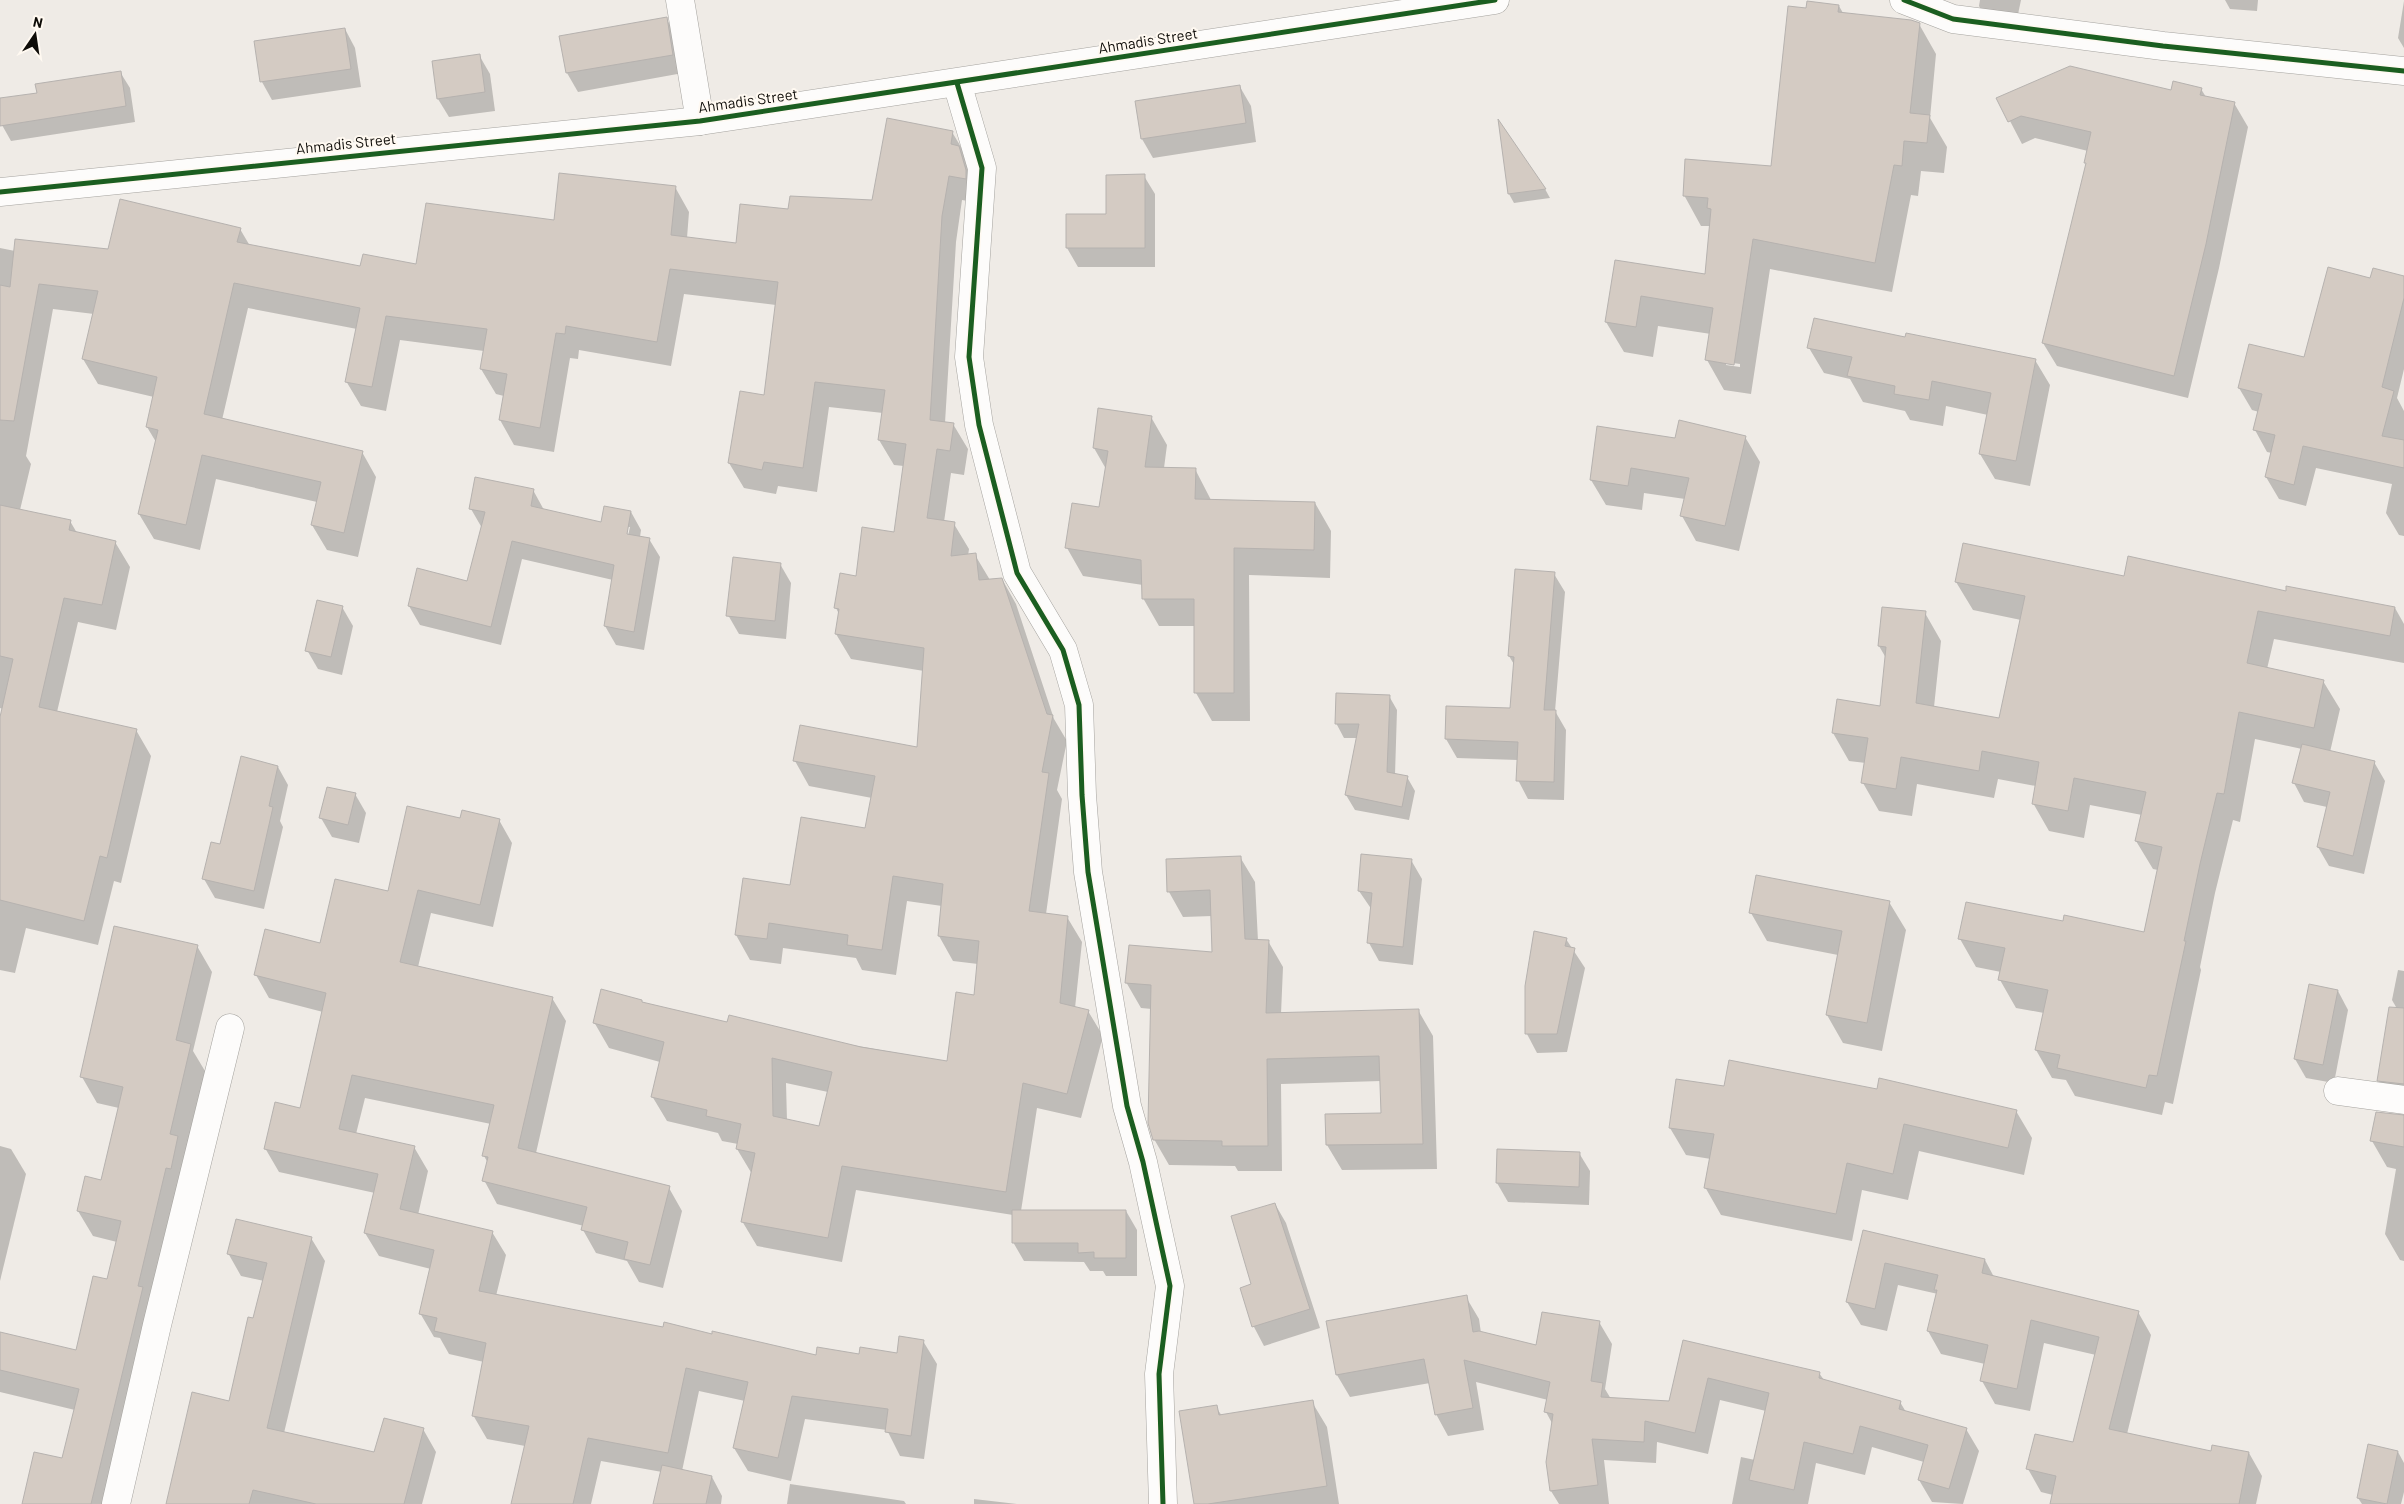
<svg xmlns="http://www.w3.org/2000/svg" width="2404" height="1504" font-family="Barlow,sans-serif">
<rect width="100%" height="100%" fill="#efebe6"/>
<g fill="#0003" fill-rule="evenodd">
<path d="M1980 0H2021L2017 19 1984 15 1979 6Z"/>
<path d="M2225 0H2258L2257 11 2230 9Z"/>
<path d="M2404 1V48L2398 38Z"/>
<path d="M1839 6 1843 13 1919 24 1936 54 1930 118 1947 147 1944 173 1921 171 1918 196 1911 195 1892 292 1770 269 1751 394 1724 390 1707 360 1711 334 1658 326 1653 357 1624 352 1606 322 1616 261 1706 275 1711 226H1701L1684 195 1772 167 1807 10ZM1726 362 1740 364V367L1726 365Z"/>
<path d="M666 18 677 37 683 73 578 92 567 73 560 37Z"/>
<path d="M345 29 355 48 361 87 272 100 262 82Z"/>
<path d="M479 55 490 74 495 111 449 117 438 99Z"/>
<path d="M120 72 130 88 135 122 11 141 2 125 0 99 38 94Z"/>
<path d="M1240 87 1251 106 1256 142 1153 158 1142 139Z"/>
<path d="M2201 89 2206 97 2234 103 2248 127 2219 268 2188 398 2057 366 2043 343 2087 165 2088 151 2035 138 2022 144 1998 98Z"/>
<path d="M1500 124 1545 189 1550 198 1514 203 1509 194Z"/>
<path d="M952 132 967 157 979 203 962 200 956 242 945 423 953 424 968 449 964 475 951 473 944 522 954 524 969 549 968 556 975 555 990 580 1002 579 1016 604 1054 719 1067 741 1057 790 1062 799 1046 914 1067 917 1082 942 1075 1008 1088 1011 1103 1036 1081 1118 1037 1108 1021 1211H1126L1137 1230V1276H1106L1103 1271H1090L1084 1262 1024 1261 1013 1242V1215L856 1190 842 1262 757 1246 742 1221 752 1174 737 1149 738 1144 722 1141 718 1133 667 1121 652 1096 660 1062 609 1048 594 1022 641 1001 643 1003 728 1023 948 1062 975 996 978 964 953 961 939 936 942 906 907 901 896 975 862 970 856 958 783 948 781 964 750 960 736 935 791 886 866 829 872 798 809 786 795 761 918 749 924 671 851 659 836 634 839 614 836 608 857 577 895 533 904 466 894 465 879 440 883 413 829 407 817 492 778 486 776 494 744 488 729 463 766 396 776 305 684 294 671 366 579 350 578 359 570 358 554 452 514 445 500 420 504 396 496 394 481 369 484 351 400 340 386 411 361 406 346 381 357 329 248 308 222 420 362 452 376 477 358 557 327 550 312 525 317 502 216 479 200 550 154 539 139 514 156 442 147 427 154 397 98 384 83 359 94 314 53 309 26 456 31 464 20 510 70 521 77 533 115 542 130 567 116 630 78 622 57 712 136 730 151 756 121 883 114 881 98 945 26 928 15 973 0 970V723L3 709 0 708V248L15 251 109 250 240 229 250 246 361 267 417 265 555 221 675 187 689 212 687 238 737 244 789 211 873 202ZM786 1083 828 1092 820 1128 787 1121Z"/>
<path d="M1144 176 1155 194V267H1078L1067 248 1107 215Z"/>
<path d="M2404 277V369L2397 398 2404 411V536L2399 535 2386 513 2392 484 2316 468 2306 506 2279 499 2266 477 2272 453 2267 452 2255 430 2259 412 2252 410 2239 388 2305 359 2371 280Z"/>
<path d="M1906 339 2035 360 2050 385 2030 486 1995 479 1980 454 1988 415 1946 406 1943 426 1910 420 1905 411 1863 402 1850 379 1824 373 1809 348Z"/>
<path d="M1151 417 1167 445 1164 468 1195 469 1211 500 1315 503 1331 531 1330 578 1249 575 1250 721H1212L1196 693 1195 626H1159L1143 598V585L1083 576 1067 548 1100 508 1106 469 1094 448Z"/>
<path d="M1745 437 1760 462 1739 551 1696 541 1682 516 1685 499 1644 493 1642 510 1606 505 1591 480 1676 439Z"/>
<path d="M533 490 544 510 602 524 631 512 641 530 640 537 649 539 660 557 644 650 616 645 605 626 613 580 522 559 501 645 420 625 409 606 468 582 482 528 471 509ZM627 527H630L627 540H625Z"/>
<path d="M780 564 791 583 786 639 739 634 728 615Z"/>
<path d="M1554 574 1565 592 1555 711 1566 730 1564 800 1528 799 1518 780V760L1457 758 1446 739 1512 710 1515 666 1509 656Z"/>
<path d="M2125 577 2287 592 2395 608 2404 624V663L2274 639 2267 669 2323 681 2340 709 2330 752 2374 762 2385 781 2364 874 2329 866 2318 847 2327 807 2304 802 2294 783 2302 749 2255 739 2240 822 2233 820 2215 893 2200 967 2201 970 2173 1104 2165 1102 2162 1115 2075 1096 2066 1080 2052 1078 2036 1050 2044 1013 2016 1008 2000 980 2001 972 1976 967 1960 939 2064 922 2144 933 2158 870 2153 869 2136 841 2142 815 2090 805 2084 838 2049 831 2033 803 2036 786 1998 779 1994 798 1917 784 1912 816 1879 811 1863 783 1866 763 1849 761 1833 733 1881 707 1886 658 1879 646 1925 613 1941 641 1934 707 2000 720 2021 620 1973 610 1956 582Z"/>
<path d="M342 607 353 626 342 675 318 669 307 650Z"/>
<path d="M1389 696 1397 710 1395 775 1407 777 1415 791 1409 820 1355 810 1346 795 1357 738H1344L1336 723Z"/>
<path d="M278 767 288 785 280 821 283 827 264 909 215 898 204 879 221 846Z"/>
<path d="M355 794 366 813 359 843 332 837 321 818Z"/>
<path d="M461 820H499L512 843 493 927 431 913 418 967 552 998 566 1021 536 1153 669 1188 682 1211 663 1288 639 1282 627 1261 596 1253 583 1230 584 1226 497 1204 484 1180 488 1163 484 1156 491 1124 365 1098 356 1134 414 1147 428 1171 418 1215 492 1232 506 1255 496 1296 817 1356 898 1354 923 1341 937 1364 924 1459 900 1456 887 1430 805 1419 791 1481 748 1471 734 1448 745 1401 699 1391 682 1471 712 1477 722 1496 721 1504H657L662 1472 601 1461 591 1504H512L525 1446 487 1439 473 1415 484 1362 449 1354 440 1338 434 1337 420 1313 431 1269 379 1256 365 1233 375 1193 279 1172 265 1148 301 1110 323 1012 269 998 256 975 321 944 388 892Z"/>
<path d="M1240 857 1255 882 1258 941H1268L1283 967 1281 1014 1418 1010 1433 1036 1437 1169 1342 1170 1327 1145 1383 1114 1381 1081 1281 1084 1282 1171H1238L1235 1166 1169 1165 1154 1139 1152 1009 1141 1008 1126 982 1213 954 1212 916 1183 917 1169 892Z"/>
<path d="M1411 860 1422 879 1413 965 1379 961 1369 943 1372 910 1359 891Z"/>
<path d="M1889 902 1906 930 1882 1051 1843 1043 1827 1015 1838 955 1767 941 1751 913Z"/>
<path d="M1566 939 1585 968 1567 1052 1537 1053 1527 1034Z"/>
<path d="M197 946 212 972 193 1051 205 1071 111 1504H23L63 1460 75 1410 0 1392V1333L77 1352 107 1280 117 1242 93 1236 78 1211 102 1181 119 1108 97 1103 82 1077Z"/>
<path d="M2398 970 2404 971V1021L2392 1000Z"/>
<path d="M2338 991 2348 1010 2334 1083 2306 1078 2295 1059Z"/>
<path d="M2404 1061V1108L2393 1106 2378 1080Z"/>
<path d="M1677 1080 1725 1087 1878 1091 2016 1111 2032 1138 2024 1175 1919 1151 1908 1200 1862 1190 1852 1241 1721 1215 1705 1187 1711 1159 1686 1155 1670 1128Z"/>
<path d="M2404 1115V1261L2400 1260 2385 1234 2396 1169 2387 1167 2372 1141Z"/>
<path d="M0 1146 11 1149 26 1174 0 1281Z"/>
<path d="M1498 1151 1579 1153 1590 1171 1589 1205 1508 1202 1497 1183Z"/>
<path d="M1275 1204 1286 1223 1320 1328 1264 1346 1254 1327 1241 1289 1252 1285Z"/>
<path d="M1864 1232 1985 1260 1994 1277 2138 1312 2151 1335 2127 1434 2212 1452 2249 1453 2262 1476 2256 1504H2051L2053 1495 2041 1492 2028 1469 2074 1444 2096 1355 2044 1343 2030 1411 1995 1404 1982 1381 1985 1364 1941 1354 1928 1331 1938 1294 1898 1285 1887 1331 1861 1325 1847 1302Z"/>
<path d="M311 1238 325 1261 284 1433 375 1454 423 1429 436 1452 422 1504H168L230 1402 264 1281 241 1276 228 1253Z"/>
<path d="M1466 1297 1479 1319 1481 1333 1537 1347 1599 1322 1612 1344 1605 1389 1611 1399 1670 1402 1684 1341 1819 1373 1824 1380 1900 1402 1906 1412 1966 1429 1979 1451 1963 1504 1932 1502 1919 1480 1924 1462 1872 1447 1865 1475 1816 1463 1808 1504H1732L1741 1457 1755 1460 1766 1411 1720 1400 1708 1454 1657 1442 1656 1463 1604 1460 1609 1504H1559L1551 1491 1553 1425 1546 1412 1548 1400 1476 1382 1484 1430 1448 1436 1436 1414 1430 1383 1350 1397 1337 1375 1328 1322Z"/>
<path d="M1312 1402 1327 1427 1339 1504H1195L1216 1407 1222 1416Z"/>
<path d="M2398 1452 2404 1463V1492L2401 1504H2362L2358 1498Z"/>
<path d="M790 1484 904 1501 906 1504H787Z"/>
<path d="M974 1499 1017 1504H974Z"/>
</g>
<g fill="#d4cbc3" stroke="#b6b2af" fill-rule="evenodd">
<path d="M1807 1 1839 5 1838 12 1911 20 1920 23 1910 113 1930 115 1927 143 1904 141 1902 166 1894 165 1875 263 1753 239 1734 365 1705 360 1713 308 1641 296 1636 327 1605 322 1615 260 1705 274 1711 209 1707 208 1708 198 1683 196 1685 159 1771 166 1788 6 1806 8Z"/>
<path d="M667 17 673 55 566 73 559 36Z"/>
<path d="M345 28 351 69 260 82 254 41Z"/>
<path d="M480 54 485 92 437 99 432 61Z"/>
<path d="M2070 66 2171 90 2173 81 2202 88 2200 95 2235 102 2206 244 2174 376 2042 343 2086 163H2084L2091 132 2021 116 2008 122 1996 98Z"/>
<path d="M121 71 126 106 0 126V98L37 93 35 84Z"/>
<path d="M1240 85 1246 123 1141 139 1135 101Z"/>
<path d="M887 118 953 131 951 144 959 146 966 170V179L949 176 942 216 930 420 954 423 950 451 937 449 927 518 955 522 951 556 976 553 979 580 1002 578 1047 714 1053 715 1042 772 1049 773 1029 911 1068 916 1060 1003 1089 1010 1067 1094 1023 1083 1006 1192 842 1166 828 1238 741 1222 755 1153 736 1149 741 1124 706 1116 707 1110 651 1097 664 1042 593 1023 601 989 642 1000V1002L727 1022 729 1015 861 1047 947 1061 956 992 974 995 979 941 938 936 943 884 893 876 882 950 847 945 848 935 769 923 767 939 735 935 743 878 790 885 801 817 865 828 875 776 793 761 800 725 917 747 924 648 835 634 839 609 834 608 840 573 856 576 862 527 894 532 906 444 878 440 885 390 815 382 803 468 764 462 762 470 728 463 740 391 764 395 778 282 670 269 657 342 566 326 565 334 556 333 540 428 499 420 507 374 480 369 487 329 386 316 372 387 345 382 360 308 234 283 204 414 363 451 344 533 311 525 321 482 202 455 186 525 138 514 158 430 146 427 157 377 82 359 98 291 39 284 14 421 0 420V285L10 287 15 239 108 249 120 199 241 228 237 242 360 266 363 254 416 264 426 203 554 220 559 173 676 186 671 235 736 243 740 204 788 209 790 196 872 200ZM772 1058 832 1072 819 1126 773 1116Z"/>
<path d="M1498 119 1546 189 1508 194Z"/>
<path d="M1145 174V248H1066V214H1106V175Z"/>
<path d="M2328 267 2370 278 2373 268 2404 276V298L2382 387 2394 391 2382 436 2404 440V468L2303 446 2294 485 2265 477 2275 435 2253 430 2262 394 2238 388 2249 344 2304 357Z"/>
<path d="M1814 318 1905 337 1906 333 2036 359 2016 461 1979 454 1991 393 1932 381 1929 400 1894 394 1895 386 1847 376 1852 357 1807 348Z"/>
<path d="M1098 408 1152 416 1145 467 1196 468 1195 499 1315 502 1314 550 1234 548V693H1194V599H1142L1141 560 1065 548 1072 503 1099 507 1108 451 1093 448Z"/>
<path d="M1679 420 1746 436 1725 526 1680 516 1689 478 1631 468 1628 486 1590 480 1597 426 1675 438Z"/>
<path d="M475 477 534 489 531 506 601 522 604 506 631 511 627 534 650 538 634 632 604 626 614 565 512 541 491 627 408 606 417 568 467 581 485 512 469 509Z"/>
<path d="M0 505 71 520 69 530 116 541 102 605 64 598 39 707 137 729 107 858 100 856 84 921 0 900V717L13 659 0 656Z"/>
<path d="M1963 543 2124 576 2128 556 2286 591V586L2395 607 2390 636 2258 611 2247 663 2324 680 2314 728 2239 712 2224 794 2217 793 2200 864 2184 941H2186L2157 1076 2149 1075 2146 1088 2057 1068 2060 1055 2035 1050 2048 990 1998 980 2005 948 1958 939 1966 902 2063 921 2064 915 2144 932 2162 847 2135 841 2146 792 2074 778 2068 811 2032 804 2039 762 1982 751 1979 771 1901 757 1896 789 1861 783 1868 738 1832 733 1837 699 1880 706 1886 647 1878 646 1882 607 1926 611 1916 703 1999 718 2025 596 1955 582Z"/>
<path d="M733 557 781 563 775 621 726 616Z"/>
<path d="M1515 569 1555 572 1544 710H1556L1554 782 1516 781 1518 742 1445 739 1446 706 1510 708 1514 657 1508 656Z"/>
<path d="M317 600 343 606 331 657 305 651Z"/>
<path d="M1336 693 1390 695 1387 772 1408 776 1402 807 1345 795 1359 724H1335Z"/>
<path d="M2302 744 2375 761 2353 856 2317 847 2330 792 2292 783Z"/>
<path d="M241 756 278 766 269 806 273 807 254 891 202 879 211 842 220 844Z"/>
<path d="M327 787 356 793 348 825 319 818Z"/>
<path d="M407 806 460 818 462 810 500 819 480 905 418 890 400 962 553 997 518 1148 670 1186 650 1265 624 1259 628 1242 581 1230 587 1207 482 1181 488 1157 482 1156 494 1105 352 1075 339 1129 415 1146 400 1209 493 1231 479 1291 663 1327 664 1322 712 1334V1331L816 1355 817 1347 859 1354 860 1347 897 1353 899 1336 924 1340 911 1436 885 1432 888 1409 792 1396 778 1458 733 1448 748 1382 686 1368 668 1453 588 1438 573 1504H511L529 1426 472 1416 486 1343 434 1331 437 1318 419 1314 434 1250 364 1233 378 1174 264 1149 275 1102 300 1108 326 993 254 975 265 929 320 943 335 879 388 891Z"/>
<path d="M1361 854 1412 859 1403 947 1367 943 1372 893 1358 891Z"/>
<path d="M1241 856 1245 939 1269 940 1266 1013 1419 1009 1423 1144 1326 1145 1325 1114 1381 1113 1379 1056 1267 1059 1268 1146H1222V1141L1153 1140 1148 1123 1151 985 1125 983 1129 945 1212 952 1210 890 1167 892 1166 859Z"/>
<path d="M1756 875 1890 901 1867 1023 1826 1015 1842 931 1749 913Z"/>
<path d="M114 926 198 945 176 1040 191 1044 170 1134 178 1136 171 1169 166 1168 138 1286 143 1287 91 1504H22L34 1452 62 1458 79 1389 0 1370V1332L76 1350 93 1276 107 1279 121 1221 77 1211 85 1176 101 1180 123 1087 80 1077Z"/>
<path d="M1534 931 1567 938 1565 946 1575 948 1557 1034H1525V986Z"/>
<path d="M2309 984 2338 990 2323 1065 2294 1059Z"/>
<path d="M2389 1007 2404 1008V1084L2377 1081Z"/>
<path d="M1729 1060 1877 1089 1879 1078 2017 1110 2008 1148 1904 1124 1893 1174 1847 1163 1836 1214 1704 1188 1714 1134 1669 1128 1676 1079 1724 1086Z"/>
<path d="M2376 1112 2404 1115V1147L2370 1141Z"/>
<path d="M1497 1149 1580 1152 1579 1187 1496 1183Z"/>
<path d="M1275 1203 1310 1309 1252 1327 1240 1288 1251 1284 1231 1216Z"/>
<path d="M1012 1210H1126V1258H1094V1252L1078 1253V1243H1012Z"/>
<path d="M236 1219 312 1237 267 1428 374 1452 384 1418 424 1428 404 1504H316L253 1490 249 1504H166L192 1392 229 1401 248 1317 253 1318 267 1263 227 1254Z"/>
<path d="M1863 1230 1985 1259 1982 1273 2139 1311 2109 1429 2211 1451 2212 1445 2249 1452 2239 1504H2050L2056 1476 2026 1469 2035 1434 2073 1442 2099 1337 2031 1320 2017 1389 1980 1381 1988 1345 1927 1331 1937 1290H1934L1938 1275 1885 1263 1875 1309 1846 1302Z"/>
<path d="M1467 1295 1473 1332 1479 1331 1536 1345 1542 1312 1600 1321 1591 1381 1603 1383 1601 1397 1669 1401 1683 1340 1820 1372 1819 1378 1901 1401 1899 1409 1967 1428 1949 1489 1918 1480 1928 1445 1860 1426 1853 1454 1804 1442 1794 1490 1749 1480 1769 1393 1708 1378 1695 1433 1645 1421 1644 1442 1592 1439 1598 1485 1550 1491 1546 1462 1553 1414 1544 1412 1550 1382 1464 1360 1473 1408 1435 1415 1424 1359 1336 1375 1326 1321Z"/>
<path d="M1313 1400 1327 1486 1208 1504H1194L1179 1411 1217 1405 1219 1415Z"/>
<path d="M2368 1444 2398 1451 2387 1504 2357 1498Z"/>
<path d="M662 1465 712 1476 706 1504H653Z"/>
</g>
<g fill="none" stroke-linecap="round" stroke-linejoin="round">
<defs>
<g id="minor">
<path d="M680 0 700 121"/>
<path d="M1904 0 1953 19 2163 46 2404 71"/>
<path d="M957 83 982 168 969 357 979 425 1017 573 1063 650 1079 705 1082 795 1088 872 1127 1106 1143 1162 1170 1286 1159 1374 1163 1504"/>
<path d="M0 192 700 121 1495 0"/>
<path d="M2338 1091 2404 1100"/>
<path d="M116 1504 157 1325 230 1028"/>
</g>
</defs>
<use href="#minor" stroke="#a5a39f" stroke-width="29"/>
<use href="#minor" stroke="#fdfcfb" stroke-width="28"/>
<defs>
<g id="cycleway">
<path d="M1904 0 1953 19 2163 46 2404 71"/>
<path d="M957 83 982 168 969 357 979 425 1017 573 1063 650 1079 705 1082 795 1088 872 1127 1106 1143 1162 1170 1286 1159 1374 1163 1504"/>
<path d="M0 192 700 121 1495 0"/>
</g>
</defs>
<use href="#cycleway" stroke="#fff9f1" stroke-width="8"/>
<use href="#cycleway" stroke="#1b5e20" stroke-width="5"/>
</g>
<g text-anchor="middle" stroke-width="4" stroke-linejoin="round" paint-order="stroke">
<g font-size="15" fill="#0e0c08" stroke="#fff9f1">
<text transform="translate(1148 41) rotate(-9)" y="5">Ahmadis Street</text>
<text transform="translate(748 101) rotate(-8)" y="5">Ahmadis Street</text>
<text transform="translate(346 144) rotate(-6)" y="5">Ahmadis Street</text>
</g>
</g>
<g transform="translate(35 35) rotate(13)" stroke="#fff9f1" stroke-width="4" paint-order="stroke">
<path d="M0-4L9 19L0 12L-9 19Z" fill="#0e0c08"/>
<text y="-8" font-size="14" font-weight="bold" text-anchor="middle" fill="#0e0c08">N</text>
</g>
</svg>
